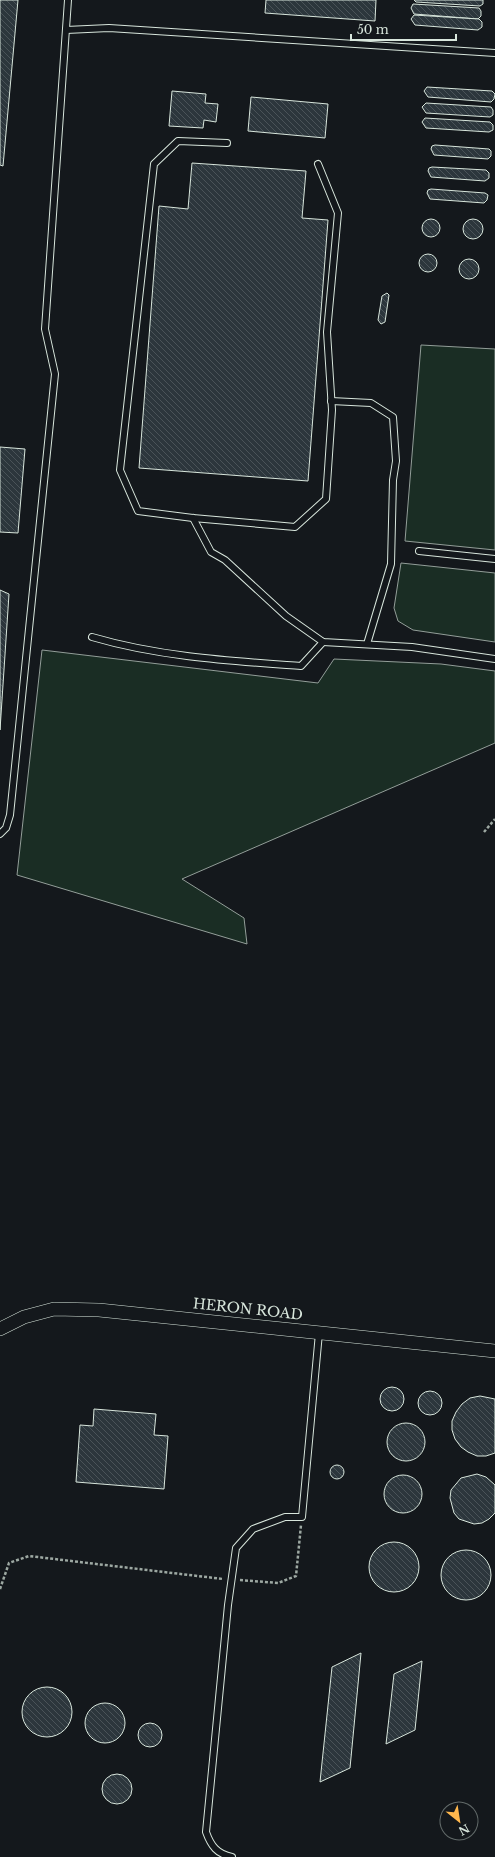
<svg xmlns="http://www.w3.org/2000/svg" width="495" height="1857" font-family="'Libre Baskerville',serif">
<defs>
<pattern id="building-back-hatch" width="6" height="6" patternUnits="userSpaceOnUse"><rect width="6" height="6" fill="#2c363c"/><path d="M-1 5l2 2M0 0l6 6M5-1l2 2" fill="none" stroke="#4a5358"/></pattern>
</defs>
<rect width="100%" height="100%" fill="#14181c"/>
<g fill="#1a2d24" stroke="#939e99">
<path d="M421 345 495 349V550L405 541Z"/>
<path d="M401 563 495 573V642L413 630 398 621 394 608Z"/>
<path d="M42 650 318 683 334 659 441 664 495 671V743L182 879 244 918 247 944 17 875Z"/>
</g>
<g fill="url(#building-back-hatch)" stroke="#d8e6dc">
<path d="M0 0H18L3 166 0 165Z"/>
<path d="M266 0H376L375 21 265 13Z"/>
<path d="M414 0H483V4L480 6 416 2Z"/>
<path d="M413 4 479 8 481 11V16L478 19 414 14 411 8Z"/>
<path d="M414 15 479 19 482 22V27L478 30 415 25 411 19Z"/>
<path d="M427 87 492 91 495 94 494 99 491 102 428 97 424 91Z"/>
<path d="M172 91 206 94 205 103 218 104 216 122 204 120 203 128 169 126Z"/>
<path d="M251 97 328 104 325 138 248 131Z"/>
<path d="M426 103 491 107 493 110V115L490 117 426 113 422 107Z"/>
<path d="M425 118 490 122 493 125V130L489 132 426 128 422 122Z"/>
<path d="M435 145 489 149 491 151V156L488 159 434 155 431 149 432 146Z"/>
<path d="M192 163 306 171 302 218 328 220 308 481 139 468 159 206 188 209Z"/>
<path d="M432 167 486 170 489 173V178L485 181 431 177 428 171 429 168Z"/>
<path d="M431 189 485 193 488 195 487 200 484 203 430 199 427 193 428 190Z"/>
<circle cx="473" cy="229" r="10"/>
<circle cx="431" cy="228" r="9"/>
<circle cx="428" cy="263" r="9"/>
<circle cx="469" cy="269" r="10"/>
<path d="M387 293 389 295 385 322 381 324 378 320 382 296Z"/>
<path d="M0 447 25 449 18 533 0 532Z"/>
<path d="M0 590 9 594 0 730Z"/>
<circle cx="392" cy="1399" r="12"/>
<circle cx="430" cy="1403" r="12"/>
<path d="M480 1396 495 1399V1453L486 1456H477L468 1452 461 1447 455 1439 452 1430V1421L456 1412 462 1404 470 1398Z"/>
<path d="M94 1409 156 1414 154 1435 168 1436 164 1489 76 1482 80 1425 93 1426Z"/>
<circle cx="406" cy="1442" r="19"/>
<circle cx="337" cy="1472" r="7"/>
<path d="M477 1474 486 1477 495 1485V1513L489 1519 482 1523 474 1524 459 1519 454 1513 450 1498 451 1490 461 1478Z"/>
<circle cx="403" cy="1494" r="19"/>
<circle cx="394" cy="1567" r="25"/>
<circle cx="466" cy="1575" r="25"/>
<path d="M361 1653 350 1768 320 1782 332 1667Z"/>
<path d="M422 1661 415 1730 386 1744 394 1674Z"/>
<circle cx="47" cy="1712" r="25"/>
<circle cx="105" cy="1723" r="20"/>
<circle cx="150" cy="1735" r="12"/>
<circle cx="117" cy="1789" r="15"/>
</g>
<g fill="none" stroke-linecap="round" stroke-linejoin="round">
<defs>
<g id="service">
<path d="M66 30 109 28 495 53"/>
<path d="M227 143 178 141 154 164 120 470 138 511 193 518 295 527 326 499 332 410 327 332 338 213 318 164"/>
<path d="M331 401 371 403 393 417 396 461 393 480 391 564 367 644"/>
<path d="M193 518 211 552 225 560 286 616 323 642 412 647 495 659"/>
<path d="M419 551 495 559"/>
<path d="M92 637C160 657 232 661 301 666L323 642"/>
<path d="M0 834 6 828 10 815 55 374 45 329 68 0"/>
<path d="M232 1857C217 1854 211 1846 206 1832L228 1605 236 1548 253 1529 285 1517H302L319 1333"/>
</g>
<path id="minor" d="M0 1329 24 1317 54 1309 99 1310 495 1351"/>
</defs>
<use href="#service" stroke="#d8e6dc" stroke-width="8"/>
<use href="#minor" stroke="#d8e6dc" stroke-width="14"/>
<g stroke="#9da8a2" stroke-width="2.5" stroke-dasharray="3 2" stroke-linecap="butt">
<path d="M484 832 495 819"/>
<path d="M240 1580 278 1583 296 1576 301 1525"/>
<path d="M0 1589 9 1563 29 1556 223 1579"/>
</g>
<use href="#service" stroke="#14181c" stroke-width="6"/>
<use href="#minor" stroke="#14181c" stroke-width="13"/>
</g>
<g text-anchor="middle" stroke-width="3" stroke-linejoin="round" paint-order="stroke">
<g font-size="14" fill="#d8e6dc" stroke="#14181c">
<text transform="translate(248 1309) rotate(6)" y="5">HERON ROAD</text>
</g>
</g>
<g transform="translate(459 1821) rotate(150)"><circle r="19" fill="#14181c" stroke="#626a69"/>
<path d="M0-3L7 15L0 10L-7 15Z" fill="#ffb74d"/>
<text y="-6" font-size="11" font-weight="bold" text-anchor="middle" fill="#d8e6dc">N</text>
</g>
<path d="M351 34v6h105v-6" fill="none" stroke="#d8e6dc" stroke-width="2"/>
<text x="357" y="34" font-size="12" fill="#d8e6dc" stroke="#14181c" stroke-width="3" paint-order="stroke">50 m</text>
</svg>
